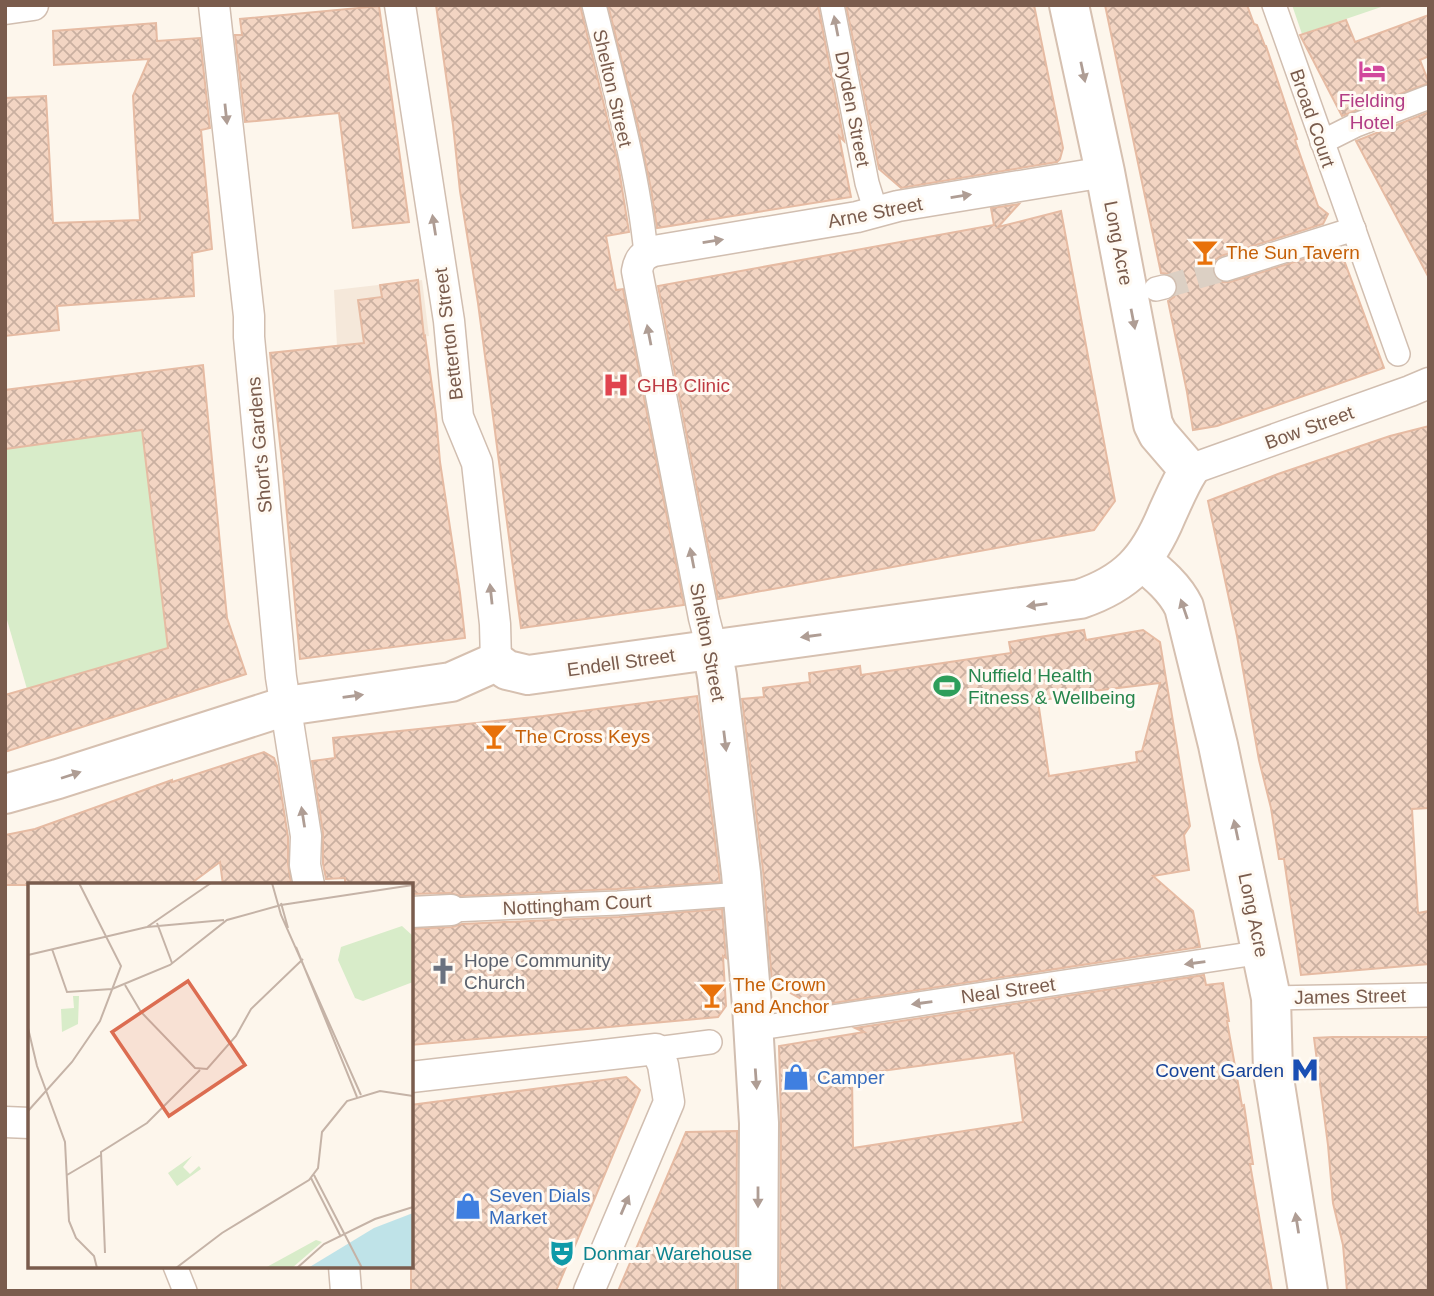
<svg xmlns="http://www.w3.org/2000/svg" width="1434" height="1296" font-family="Helvetica,sans-serif">
<defs>
<pattern id="building-cross-hatch" width="8" height="8" patternUnits="userSpaceOnUse" patternTransform="scale(1.75)"><rect width="8" height="8" fill="#f3d5c3"/><path d="M0 0l8 8M0 8l8-8" fill="none" stroke="#cab0a1"/></pattern>
</defs>
<rect width="100%" height="100%" fill="#fdf6ec"/>
<path fill="#f5e8da" d="M422 280 429 336 369 344 337 346 334 290Z"/>
<g fill="#d8ecc9">
<path d="M1292 5H1387L1302 34Z"/>
<path d="M142 430 168 648 27 689 5 613V449Z"/>
</g>
<g fill="url(#building-cross-hatch)" stroke="#e6bba3" stroke-width="2" fill-rule="evenodd">
<path d="M436 5H580L618 163 629 232 606 236 616 290 623 289 684 605 521 628 478 303 460 191 453 125Z"/>
<path d="M608 5H818L844 141 839 136 851 197 657 228 651 189 638 126Z"/>
<path d="M846 5H1034L1063 148 1060 159 1057 162 901 188 879 169Z"/>
<path d="M1105 5H1247L1254 24 1257 25 1265 46H1266L1297 139 1295 140 1318 206 1328 214 1323 224 1221 256 1215 260 1213 265V274L1216 279 1222 282H1230L1336 249 1341 252 1384 368 1217 426 1193 430 1187 392 1168 301 1174 297 1177 291 1178 284 1174 277 1168 274 1161 273Z"/>
<path d="M379 6 409 222 353 228 339 113 245 122 235 35H242L240 19Z"/>
<path d="M1429 15V56L1420 60 1429 83 1342 116 1300 35 1346 20 1355 42Z"/>
<path d="M156 23 157 41 200 38 210 128 201 130 212 249 192 253 194 296 57 306 59 330 5 336V98L46 96 53 223 140 220 133 96 149 59 54 65 53 31Z"/>
<path d="M1429 112V278L1356 141Z"/>
<path d="M1019 204 998 227 1061 211 1115 501 1094 530 718 599 658 286 994 225 991 208Z"/>
<path d="M418 280 424 337 425 336 436 415 440 462 460 593 465 638 300 659 283 471 270 353 364 343 358 300 382 297 380 285Z"/>
<path d="M203 365 227 618 246 674 5 752V695L168 648 142 430 5 449V390Z"/>
<path d="M1429 426V808L1412 809 1418 913 1429 911V964L1301 975 1284 859H1279L1271 808 1259 760 1237 636 1208 501 1278 474 1390 436Z"/>
<path d="M1084 630 1086 640 1143 630 1160 642 1190 826 1184 835 1189 870 1153 876 1193 911 1200 947 814 1006 772 983 763 870 742 699 764 697 763 688 810 682 809 673 860 666 861 675 1011 653 1009 642ZM1160 683 1142 751 1136 752 1137 762 1049 776 1038 701 1093 691Z"/>
<path d="M697 696 720 882 617 889 460 896 450 893 411 894V885H345V878L326 879 323 864V833L312 761 335 758 333 738 543 716Z"/>
<path d="M264 752 274 758 277 766 288 837V864L291 882H288L289 885H223L220 862 189 885H5V835L35 829 172 780V782Z"/>
<path d="M722 909 726 958 723 956 726 1006 718 1017 411 1045V929L452 927 462 924 619 917Z"/>
<path d="M1204 975 1206 985 1223 983 1229 1021H1227L1242 1106 1244 1105 1253 1164H1250L1272 1291H780L781 1123 779 1046 864 1032 855 1028ZM1014 1053 1023 1122 853 1148 852 1075Z"/>
<path d="M1333 1037H1429V1291H1347L1343 1245 1333 1203 1328 1145 1314 1038Z"/>
<path d="M626 1077 640 1090 556 1291H411V1105Z"/>
<path d="M737 1131 736 1291H618L686 1132Z"/>
</g>
<g fill="none" stroke-linecap="round" stroke-linejoin="round">
<path stroke="#dcd0c4" stroke-width="23" stroke-dasharray="23 11" stroke-linecap="butt" d="M1164 287 1226 269"/>
<defs>
<g id="pedestrian">
<path d="M594 5C614 86 638 171 646 254"/>
<path d="M832 5 867 183 876 212"/>
<path d="M1274 5 1398 354"/>
<path d="M1322 142 1356 125 1429 97"/>
<path d="M1226 269 1354 229"/>
<path d="M1156 289 1164 287"/>
<path d="M451 910 618 903 742 894"/>
<path d="M1271 998 1429 995"/>
<path d="M753 1029 1263 952"/>
<path d="M656 1049 710 1042"/>
<path d="M175 1266 185 1291"/>
</g>
<g id="minor">
<path d="M214 5 249 316V337L281 677 306 836 305 865 309 885"/>
<path d="M400 5 449 321 458 417 477 463 495 624 496 662"/>
<path d="M5 9 33 5"/>
<path d="M1189 470 1410 391 1429 383"/>
<path d="M712 649 704 618 637 271C639 259 643 255 654 251L857 217 898 206 1105 172"/>
<path d="M411 912 451 910"/>
<path d="M411 1077 656 1049 663 1065 669 1102 589 1291"/>
<path d="M5 1122 30 1123"/>
<path d="M344 1266 346 1291"/>
</g>
<path id="tertiary" d="M712 649 717 676 741 873 752 1006 759 1123 758 1291"/>
<g id="secondary">
<path d="M1142 561C1158 574 1175 588 1184 607L1218 745 1271 998 1273 1072 1308 1291"/>
<path d="M5 794 58 779 286 706 451 682 496 662 507 670 528 675 1080 599C1127 583 1148 560 1167 514 1174 499 1180 484 1189 470L1158 434 1153 424 1105 172 1069 5"/>
</g>
</defs>
<use href="#pedestrian" stroke="#d1beb0" stroke-width="26"/>
<use href="#minor" stroke="#d1beb0" stroke-width="33"/>
<use href="#tertiary" stroke="#d1beb0" stroke-width="42"/>
<use href="#secondary" stroke="#d6c0b0" stroke-width="42"/>
<use href="#pedestrian" stroke="#fff" stroke-width="23"/>
<use href="#minor" stroke="#fff" stroke-width="30"/>
<use href="#tertiary" stroke="#fff" stroke-width="38"/>
<use href="#secondary" stroke="#fff" stroke-width="38"/>
</g>
<defs><path id="oneway-solid" d="M-6-.8H1V-3.2L6.5 0L1 3.2V.8H-6Z" transform="scale(1.75)"/></defs>
<g fill="#af9d94">
<use href="#oneway-solid" transform="translate(836 26) rotate(-101)"/>
<use href="#oneway-solid" transform="translate(1083 72) rotate(78)"/>
<use href="#oneway-solid" transform="translate(226 114) rotate(84)"/>
<use href="#oneway-solid" transform="translate(961 196) rotate(-9)"/>
<use href="#oneway-solid" transform="translate(434 225) rotate(-99)"/>
<use href="#oneway-solid" transform="translate(713 241) rotate(-9)"/>
<use href="#oneway-solid" transform="translate(1133 319) rotate(79)"/>
<use href="#oneway-solid" transform="translate(649 335) rotate(-101)"/>
<use href="#oneway-solid" transform="translate(692 558) rotate(-101)"/>
<use href="#oneway-solid" transform="translate(491 594) rotate(-96)"/>
<use href="#oneway-solid" transform="translate(1037 605) rotate(172)"/>
<use href="#oneway-solid" transform="translate(1184 609) rotate(-109)"/>
<use href="#oneway-solid" transform="translate(811 636) rotate(172)"/>
<use href="#oneway-solid" transform="translate(353 696) rotate(-8)"/>
<use href="#oneway-solid" transform="translate(725 741) rotate(83)"/>
<use href="#oneway-solid" transform="translate(71 775) rotate(-18)"/>
<use href="#oneway-solid" transform="translate(303 817) rotate(-99)"/>
<use href="#oneway-solid" transform="translate(1236 830) rotate(-102)"/>
<use href="#oneway-solid" transform="translate(1195 963) rotate(172)"/>
<use href="#oneway-solid" transform="translate(922 1003) rotate(172)"/>
<use href="#oneway-solid" transform="translate(756 1079) rotate(86)"/>
<use href="#oneway-solid" transform="translate(758 1197) rotate(90)"/>
<use href="#oneway-solid" transform="translate(625 1205) rotate(-67)"/>
<use href="#oneway-solid" transform="translate(1297 1223) rotate(-99)"/>
</g>
<defs>
<symbol id="hotel-bare" viewBox="-9 -9 18 18"><path d="M-6-4.5h1.5V1H6V5H4.5V3h-9V5H-6ZM-4 0a1.8 1.8 0 1 1 3.6 0ZM.5 0V-2.5h3Q6-2.5 6 0Z" fill="#d1479c" stroke="#fffaf3" stroke-width="2.5" paint-order="stroke"/></symbol>
<symbol id="bar-bare" viewBox="-9 -9 18 18"><path d="M-6-5H6L.8 .8V4.5H3.5V6h-7V4.5H-.8V.8Z" fill="#e8710a" stroke="#fffaf3" stroke-width="2.5" paint-order="stroke"/></symbol>
<symbol id="hospital-bare" viewBox="-9 -9 18 18"><path d="M-5-5h3v3.5h4V-5h3V5h-3V1.5h-4V5h-3Z" fill="#e0444e" stroke="#fffaf3" stroke-width="2.5" paint-order="stroke"/></symbol>
<symbol id="stadium-bare" viewBox="-9 -9 18 18"><path d="M0-5a6.5 5 0 1 0 0 10a6.5 5 0 1 0 0-10ZM-3.5-1.8h7v3.6h-7Z" fill="#2e9e5b" stroke="#fffaf3" stroke-width="2.5" paint-order="stroke"/></symbol>
<symbol id="church-bare" viewBox="-9 -9 18 18"><path d="M-1.2-6h2.4v3.5h3.3v2.4h-3.3V6h-2.4V-.1h-3.3v-2.4h3.3Z" fill="#6b7280" stroke="#fffaf3" stroke-width="2.5" paint-order="stroke"/></symbol>
<symbol id="metro-bare" viewBox="-9 -9 18 18"><path d="M-5.5 5V-5H-3L0 0L3-5H5.5V5H3V-.5L0 4L-3-.5V5Z" fill="#1a4fb4" stroke="#fffaf3" stroke-width="2.5" paint-order="stroke"/></symbol>
<symbol id="shop-bare" viewBox="-9 -9 18 18"><path d="M-5-2.5h2.3a2.7 3.5 0 0 1 5.4 0H5L5.5 6h-11ZM-1.5-2.5h3a1.5 2.3 0 0 0-3 0Z" fill="#3f7fe0" stroke="#fffaf3" stroke-width="2.5" paint-order="stroke"/></symbol>
<symbol id="theatre-bare" viewBox="-9 -9 18 18"><path d="M-5-5.5Q0-4 5-5.5V0Q5 5 0 6Q-5 5-5 0ZM-3.3-2.5H-1v1.5H-3.3ZM1-2.5H3.3v1.5H1ZM-2.8 1Q0 5.5 2.8 1Z" fill="#0f9aa8" stroke="#fffaf3" stroke-width="2.5" paint-order="stroke"/></symbol>
</defs>
<g fill-rule="evenodd">
<use href="#hotel-bare" x="1353" y="52" width="38" height="38"/>
<use href="#bar-bare" x="1186" y="233" width="38" height="38"/>
<use href="#hospital-bare" x="597" y="366" width="38" height="38"/>
<use href="#stadium-bare" x="928" y="667" width="38" height="38"/>
<use href="#bar-bare" x="475" y="717" width="38" height="38"/>
<use href="#church-bare" x="424" y="952" width="38" height="38"/>
<use href="#bar-bare" x="693" y="976" width="38" height="38"/>
<use href="#metro-bare" x="1286" y="1051" width="38" height="38"/>
<use href="#shop-bare" x="777" y="1058" width="38" height="38"/>
<use href="#shop-bare" x="449" y="1187" width="38" height="38"/>
<use href="#theatre-bare" x="543" y="1234" width="38" height="38"/>
</g>
<g text-anchor="middle" stroke-width="6" stroke-linejoin="round" paint-order="stroke">
<g font-size="19" fill="#7a5c4d" stroke="#fffaf3">
<text transform="translate(613 88) rotate(77)" y="7">Shelton Street</text>
<text transform="translate(853 109) rotate(79)" y="7">Dryden Street</text>
<text transform="translate(1313 118) rotate(71)" y="7">Broad Court</text>
<text transform="translate(875 212) rotate(-11)" y="7">Arne Street</text>
<text transform="translate(1119 243) rotate(79)" y="7">Long Acre</text>
<text transform="translate(448 334) rotate(-97)" y="7">Betterton Street</text>
<text transform="translate(1309 427) rotate(-20)" y="7">Bow Street</text>
<text transform="translate(259 445) rotate(-95)" y="7">Short's Gardens</text>
<text transform="translate(708 642) rotate(79)" y="7">Shelton Street</text>
<text transform="translate(621 662) rotate(-8)" y="7">Endell Street</text>
<text transform="translate(577 904) rotate(-3)" y="7">Nottingham Court</text>
<text transform="translate(1254 915) rotate(78)" y="7">Long Acre</text>
<text transform="translate(1008 990) rotate(-8)" y="7">Neal Street</text>
<text transform="translate(1350 996) rotate(-1)" y="7">James Street</text>
</g>
<g font-size="19" fill="#b23c85" stroke="#fffaf3">
<text x="1372" y="107">Fielding<tspan x="1372" dy="22">Hotel</tspan></text>
</g>
<g font-size="19" fill="#c56008" stroke="#fffaf3" text-anchor="start">
<text x="1226" y="259">The Sun Tavern</text>
<text x="515" y="743">The Cross Keys</text>
<text x="733" y="991">The Crown<tspan x="733" dy="22">and Anchor</tspan></text>
</g>
<g font-size="19" fill="#be3a42" stroke="#fffaf3" text-anchor="start">
<text x="637" y="392">GHB Clinic</text>
</g>
<g font-size="19" fill="#27864d" stroke="#fffaf3" text-anchor="start">
<text x="968" y="682">Nuffield Health<tspan x="968" dy="22">Fitness &amp; Wellbeing</tspan></text>
</g>
<g font-size="19" fill="#5b616d" stroke="#fffaf3" text-anchor="start">
<text x="464" y="967">Hope Community<tspan x="464" dy="22">Church</tspan></text>
</g>
<g font-size="19" fill="#164399" stroke="#fffaf3" text-anchor="end">
<text x="1284" y="1077">Covent Garden</text>
</g>
<g font-size="19" fill="#366cbe" stroke="#fffaf3" text-anchor="start">
<text x="817" y="1084">Camper</text>
<text x="489" y="1202">Seven Dials<tspan x="489" dy="22">Market</tspan></text>
</g>
<g font-size="19" fill="#0d838f" stroke="#fffaf3" text-anchor="start">
<text x="583" y="1260">Donmar Warehouse</text>
</g>
</g>
<g transform="translate(28 883)">
<rect width="385" height="385" fill="#fdf6ec"/>
<path d="M374 43 385 53V99L335 118 327 115 310 77 313 64ZM45 113H51L50 141 34 149 33 126 46 125ZM288 357 294 359 264 385H237Z" fill="#d8ecc9"/>
<path d="M164 273 155 284 162 291 171 283 173 286 149 303 140 290Z" fill="#d8ecc9"/>
<path d="M385 330V385H280L346 345Z" fill="#bfe3e8"/>
<path fill="none" stroke="#c5b3a7" stroke-width="2" d="M244 0 253 32 333 212M253 20 260 45M129 40 144 80M119 44 183 0M268 64 329 214M24 66 39 109 84 106M0 72 119 44 196 37M97 102 113 129 167 185 179 186 208 153 223 126 275 76M84 106 142 82 199 37 253 22 385 2M0 145 9 183 37 259 41 338 48 355 66 373 69 385M0 228 44 179 72 138 93 83 51 0M39 292 73 272M286 292 334 385M283 295 313 354M77 370 73 269 119 240 172 187M148 385 194 350 281 297 290 285 294 249 319 218 352 208 385 213M269 385 296 361 347 336 385 324"/>
<path fill="#dc6d51" fill-opacity="0.15" stroke="#dc6d51" stroke-width="3.5" d="M160 98 217 182 141 233 84 149Z"/>
<rect width="385" height="385" fill="none" stroke="#7a5c4d" stroke-width="3.5"/>
</g>
<rect width="1434" height="1296" fill="none" stroke="#7a5c4d" stroke-width="14"/>
</svg>
